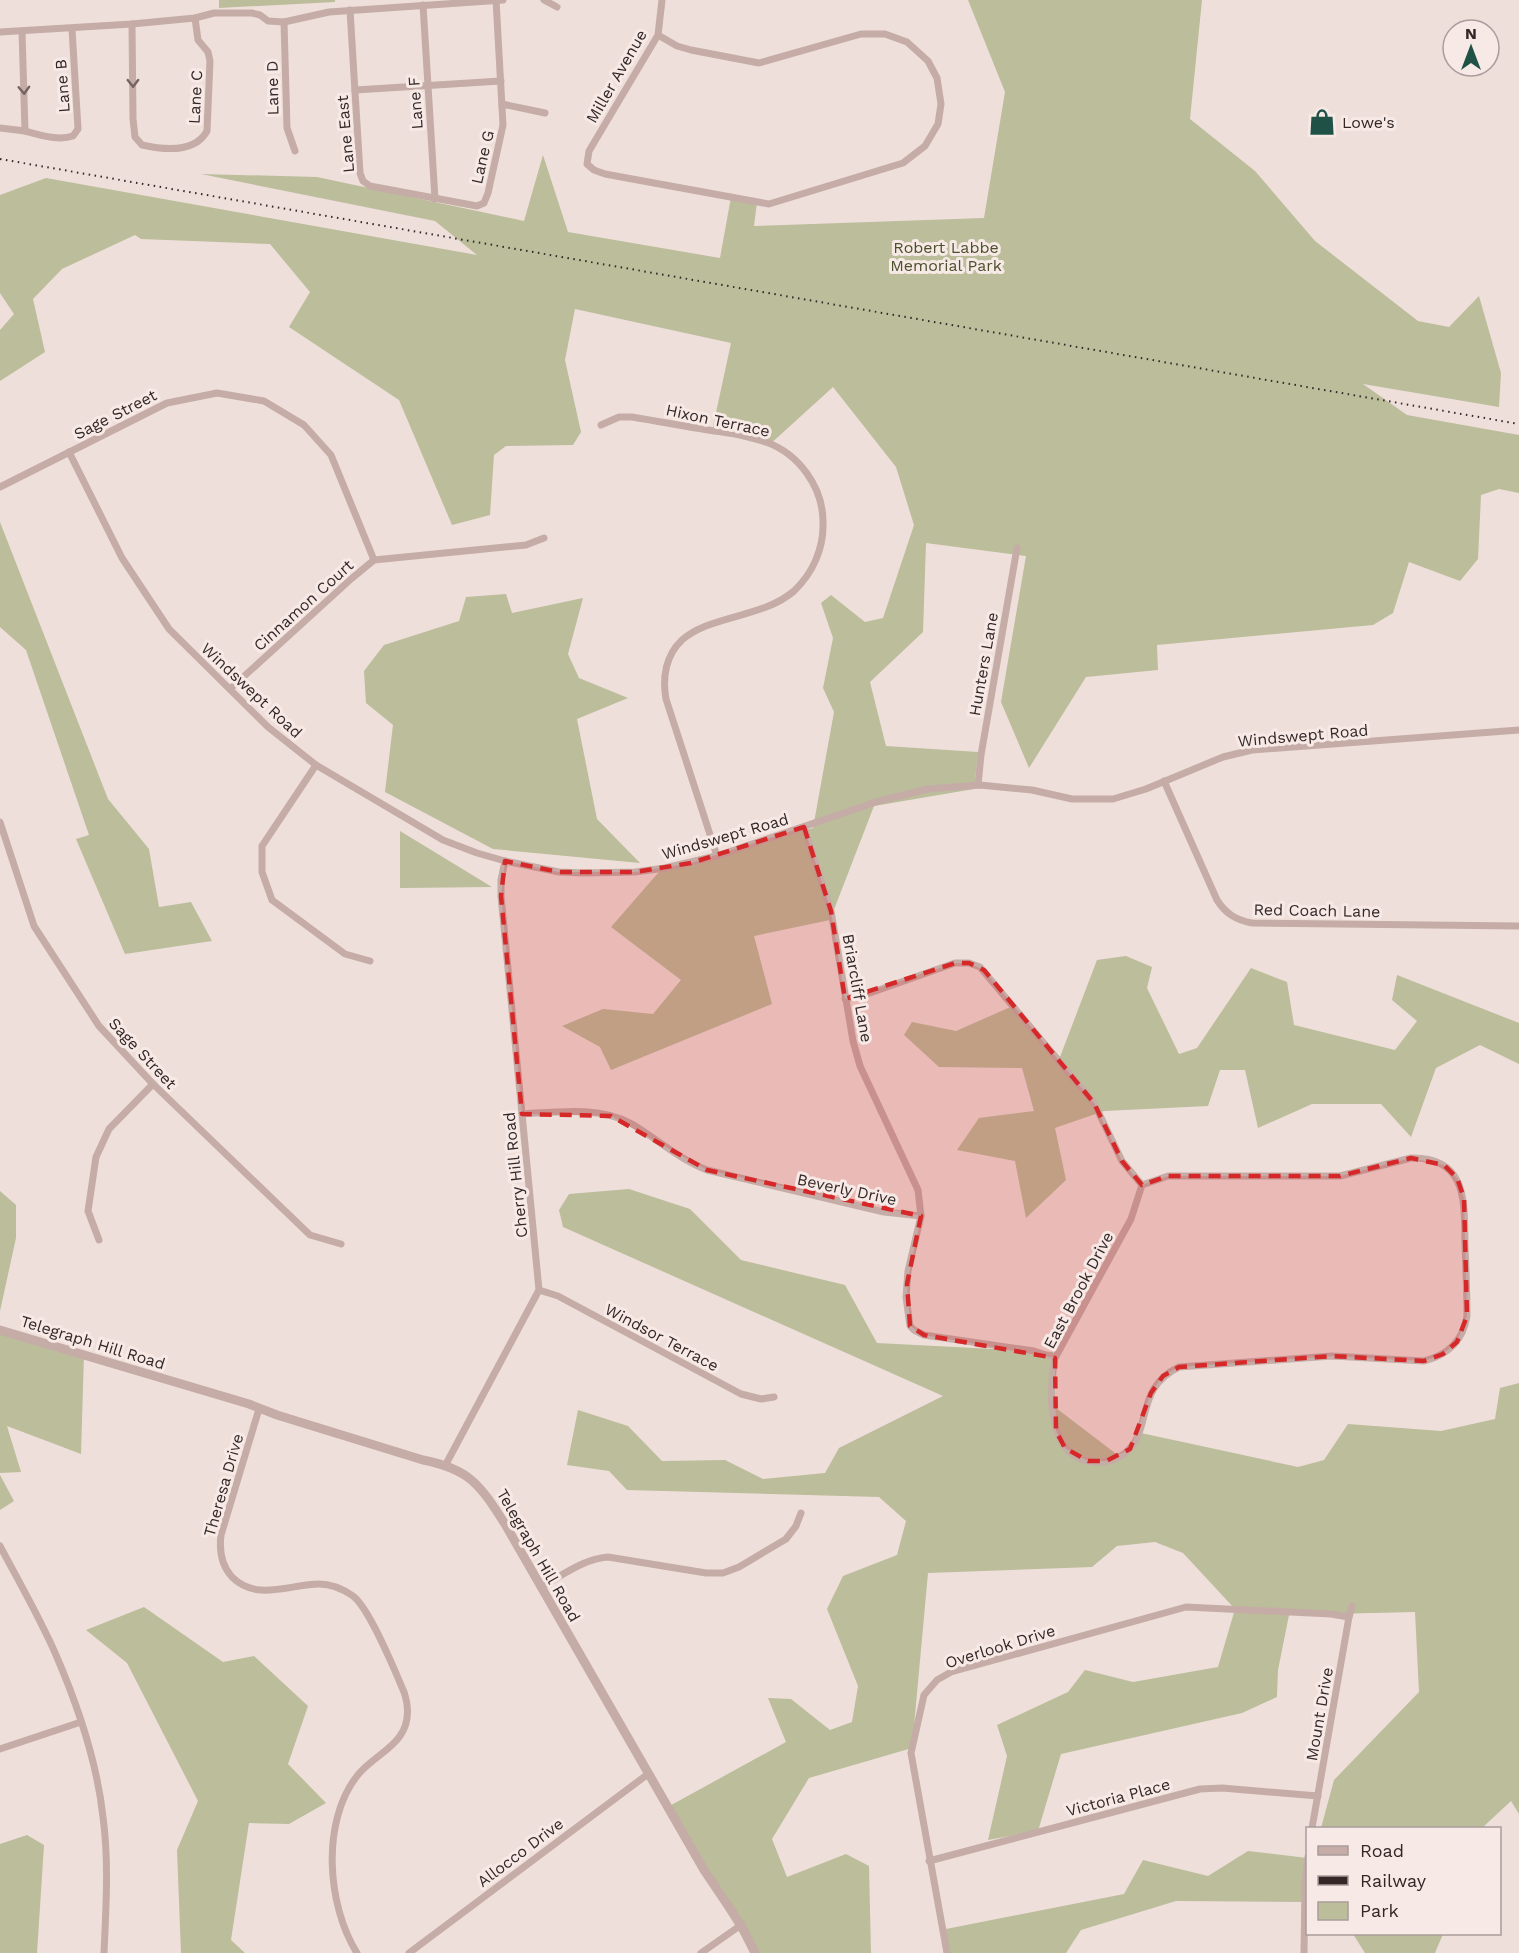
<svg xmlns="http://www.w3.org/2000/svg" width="1519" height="1953" font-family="'Work Sans',sans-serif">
<rect width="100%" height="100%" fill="#efdfda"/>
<g fill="#bbbd9b">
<path d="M219 0H335V2L219 8Z"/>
<path d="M968 0H1202L1190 119 1255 171 1315 241 1418 321 1449 327 1479 296 1501 373 1499 407 1363 384 1407 415 1519 435V493L1499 489 1481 495 1478 559 1460 581 1409 562 1393 613 1373 625 1157 645 1158 670 1086 677 1029 768 1001 702 1026 556 926 543 923 632 870 682 886 746 978 752 974 789 874 806 830 920 754 936 772 1004 611 1070 600 1047 562 1026 603 1009 653 1014 681 980 611 927 665 865 813 828 834 712 823 688 833 638 821 603 831 595 865 622 883 618 914 525 896 467 833 387 768 446 712 431 731 343 575 309 565 360 581 432 573 445 506 446 494 455 490 515 452 525 399 400 289 327 310 292 270 244 141 239 135 235 62 269 33 299 45 352 0 381V330L14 314 0 293V195L46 178 477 255 435 221 201 174 317 177 524 221 543 155 568 232 720 258 731 197 757 202 754 226 984 218 1005 92Z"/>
<path d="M0 522 108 799 149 849 159 907 191 902 212 941 125 954 76 839 89 835 26 650 0 627Z"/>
<path d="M506 594 512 613 583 598 568 654 579 678 628 698 577 719 597 819 640 863 493 849 385 792 393 725 366 703 364 671 384 645 459 621 466 597Z"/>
<path d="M400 831 492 887 400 888Z"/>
<path d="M1126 956 1152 967 1147 988 1179 1054 1197 1048 1251 968 1287 982 1294 1025 1395 1050 1417 1021 1392 1000 1397 975 1519 1023V1064L1480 1045 1436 1068 1411 1137 1381 1104H1312L1258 1128 1245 1070H1220L1208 1106 1104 1111 1055 1128 1066 1180 1026 1218 1015 1161 957 1150 979 1118 1034 1111 1022 1068 939 1067 904 1035 912 1022 956 1031 1015 1005 1060 1057 1097 960Z"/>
<path d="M629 1189 690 1209 741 1260 845 1285 877 1343 1053 1352 1056 1408 1119 1456 1141 1433 1298 1467 1324 1460 1348 1424 1441 1431 1495 1419 1500 1388 1519 1383V1814L1511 1801 1482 1828H1321L1334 1780 1419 1692 1415 1612 1289 1615 1278 1670 1277 1697 1242 1713 1061 1754 1038 1831 988 1840 1007 1756 997 1725 1068 1692 1085 1670 1133 1682 1218 1667 1235 1609 1183 1553 1155 1542 1117 1546 1092 1567 928 1573 912 1748 809 1778 772 1839 787 1877 846 1854 869 1866 871 1953H752L664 1809 786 1742 768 1698 791 1699 830 1730 852 1722 858 1686 827 1609 843 1576 897 1555 906 1521 879 1497 627 1490 609 1471 567 1465 578 1410 628 1426 662 1461 725 1460 763 1479 825 1473 839 1448 943 1396 563 1227 559 1210 569 1194Z"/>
<path d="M0 1191 16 1205V1238L0 1311Z"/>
<path d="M0 1330 84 1354 81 1454 7 1426 21 1472 0 1473Z"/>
<path d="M0 1475 14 1501 0 1510Z"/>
<path d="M144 1607 223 1662 254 1656 308 1706 288 1764 326 1803 289 1824 249 1823 231 1940 245 1953H181L177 1850 198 1801 127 1663 86 1630Z"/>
<path d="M27 1835 44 1845 37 1953H0V1844Z"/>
<path d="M1248 1851 1307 1858V1902L1176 1901 1081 1930 1066 1953H948L946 1929 1124 1894 1143 1860 1208 1876Z"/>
<path d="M1353 1934H1443L1435 1953H1365Z"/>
</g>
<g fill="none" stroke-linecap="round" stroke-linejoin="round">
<g stroke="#c6aca7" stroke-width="7">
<path d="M544 0 557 7"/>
<path d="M423 5 435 199"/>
<path d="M350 10 360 173 363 181 370 186 477 206 484 203 488 193 503 125 496 0"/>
<path d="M284 22 287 128 295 151"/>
<path d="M132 24 133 119 135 137 142 145C164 150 195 153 207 131L210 61 208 52 198 40 195 18"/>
<path d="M22 31 25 131C40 135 58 141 73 136L78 129 72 29"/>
<path d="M0 32 132 24 195 18 214 13H252L260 15 268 21 284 22 329 12 503 0"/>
<path d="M658 35 677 46 691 50 759 63 861 34H885L907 42 928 61 937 78 941 104 938 124 925 146 903 163 769 204 605 174 594 170 587 164 589 151 658 35 662 0"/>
<path d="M355 90 501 81"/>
<path d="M502 104 545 113"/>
<path d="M0 128 25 131"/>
<path d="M601 425 619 417H632C657 421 683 426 708 430 727 433 748 435 766 442 799 454 823 487 823 522 824 548 813 573 794 591 763 618 710 615 682 640 666 655 662 677 666 699L717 856"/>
<path d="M69 452 122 558 169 629 268 727 316 765 443 840 477 853 505 861 559 872 583 873 635 872 665 868 717 856 879 801 928 789 980 785 1032 790 1072 799H1113L1146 789 1223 757 1252 750 1519 730"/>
<path d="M0 487 167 403 217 393 264 401 304 425 331 455 374 560"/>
<path d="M230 689 351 579 374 560 526 545 544 538"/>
<path d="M316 765 262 846V872L272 900 345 954 370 961"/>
<path d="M1164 781 1217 900C1226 914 1236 920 1252 923L1519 926"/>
<path d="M978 785 981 755 1017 548"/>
<path d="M0 822 34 926 99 1026 153 1084 310 1235 341 1244"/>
<path d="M804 827 831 911 853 1041 860 1066 918 1190 921 1216 908 1271 906 1297 910 1326 914 1330 924 1335 1034 1351 1055 1358"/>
<path d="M845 999 867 994 955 963H969L980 967 1094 1103 1122 1161 1142 1185"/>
<path d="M522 1114C557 1112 600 1106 632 1124 657 1139 680 1160 707 1170L884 1212 921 1216"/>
<path d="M1411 1158C1469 1157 1464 1204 1465 1246 1466 1270 1467 1293 1467 1316 1463 1341 1448 1355 1424 1361L1332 1356 1179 1367C1133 1389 1154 1431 1124 1454 1116 1460 1104 1463 1094 1462 1046 1458 1049 1392 1055 1358L1131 1219 1142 1185 1168 1176H1340Z"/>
<path d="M99 1240 88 1211 96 1157 109 1129 153 1084"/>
<path d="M539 1290 558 1296 741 1394 761 1399 774 1397"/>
<path d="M259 1409 221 1535C219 1551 221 1565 232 1577 257 1602 290 1584 319 1584 332 1584 343 1589 353 1596 370 1609 395 1671 404 1692 409 1707 409 1723 400 1736 390 1751 369 1760 357 1776 321 1822 327 1905 357 1953"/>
<path d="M446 1464 539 1290 501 896V880L505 861"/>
<path d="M0 1546C19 1582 40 1618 56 1655 78 1706 97 1762 103 1817 109 1862 106 1907 104 1953"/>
<path d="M541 1587C563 1575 583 1559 608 1557L706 1573H723L739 1567 786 1539 796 1526 801 1513"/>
<path d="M0 1749 81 1722"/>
<path d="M1312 1828 1349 1617 1352 1606"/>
<path d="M929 1861 1200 1789 1222 1788 1318 1796"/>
<path d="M409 1953 648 1774"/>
<path d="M701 1953 741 1925"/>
<path d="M947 1953 911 1753 924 1695 937 1680 951 1672 1186 1607 1331 1614 1349 1617"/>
<path d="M1304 1953 1305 1884 1308 1857"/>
</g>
<path stroke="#c6aca7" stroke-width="9" d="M0 1330 249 1404 277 1415 423 1460C470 1469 480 1485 505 1524L704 1870 741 1925 755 1953"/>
<path stroke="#332727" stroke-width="2" stroke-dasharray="1.5 4.5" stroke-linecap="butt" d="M0 159 1519 424"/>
</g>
<defs><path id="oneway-chevron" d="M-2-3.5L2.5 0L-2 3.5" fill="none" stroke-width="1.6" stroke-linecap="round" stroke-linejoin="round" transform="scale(1.5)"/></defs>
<g stroke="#756361">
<use href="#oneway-chevron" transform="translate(133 83) rotate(89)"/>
<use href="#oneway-chevron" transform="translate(24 90) rotate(88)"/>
</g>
<path fill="#d62828" fill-opacity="0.2" stroke="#d62828" stroke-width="4.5" stroke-dasharray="12 8" stroke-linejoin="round" d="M804 827 831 911 845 999 955 963H969L984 970 1094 1103 1122 1161 1142 1185 1168 1176H1340L1411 1158 1444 1165 1457 1178 1464 1198 1467 1316 1457 1342 1443 1354 1424 1361 1332 1356 1179 1367 1163 1376 1151 1393 1130 1449 1106 1461H1088L1065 1448 1056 1431 1055 1358 924 1335 910 1326 907 1284 921 1216 707 1170 611 1116 522 1114 501 896 505 861 559 872H635L691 863Z"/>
<defs>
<symbol id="shop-bare" viewBox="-9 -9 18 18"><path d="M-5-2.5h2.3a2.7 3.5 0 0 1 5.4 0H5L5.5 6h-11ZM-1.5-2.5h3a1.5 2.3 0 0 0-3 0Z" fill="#205146" stroke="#f7eae6" stroke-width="2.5" paint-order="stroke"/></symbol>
</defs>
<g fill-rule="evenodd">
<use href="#shop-bare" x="1303" y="103" width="38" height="38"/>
</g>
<g text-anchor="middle" stroke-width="6" stroke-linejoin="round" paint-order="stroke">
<g font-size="16" fill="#332727" stroke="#f7eae6">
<text transform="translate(616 76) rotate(-60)" y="6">Miller Avenue</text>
<text transform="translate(62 86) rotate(-94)" y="6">Lane B</text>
<text transform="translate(272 88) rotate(-91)" y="6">Lane D</text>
<text transform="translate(195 97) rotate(-87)" y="6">Lane C</text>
<text transform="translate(415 103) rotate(-94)" y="6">Lane F</text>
<text transform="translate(345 134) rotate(-95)" y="6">Lane East</text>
<text transform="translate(482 157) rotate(-77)" y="6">Lane G</text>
<text transform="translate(115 414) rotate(-27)" y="6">Sage Street</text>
<text transform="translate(718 420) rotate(12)" y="6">Hixon Terrace</text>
<text transform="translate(303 605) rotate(-42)" y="6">Cinnamon Court</text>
<text transform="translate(983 664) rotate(-80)" y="6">Hunters Lane</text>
<text transform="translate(252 690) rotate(43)" y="6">Windswept Road</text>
<text transform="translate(1303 735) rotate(-5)" y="6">Windswept Road</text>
<text transform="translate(725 836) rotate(-16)" y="6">Windswept Road</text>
<text transform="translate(1317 910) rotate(1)" y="6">Red Coach Lane</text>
<text transform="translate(858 988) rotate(80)" y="6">Briarcliff Lane</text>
<text transform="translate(143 1053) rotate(47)" y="6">Sage Street</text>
<text transform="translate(515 1175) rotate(-96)" y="6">Cherry Hill Road</text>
<text transform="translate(847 1189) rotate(12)" y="6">Beverly Drive</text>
<text transform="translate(1078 1290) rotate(-62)" y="6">East Brook Drive</text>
<text transform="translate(662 1337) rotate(28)" y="6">Windsor Terrace</text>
<text transform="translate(93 1342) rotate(17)" y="6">Telegraph Hill Road</text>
<text transform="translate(223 1485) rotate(-74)" y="6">Theresa Drive</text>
<text transform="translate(539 1555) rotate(60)" y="6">Telegraph Hill Road</text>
<text transform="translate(1000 1646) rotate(-17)" y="6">Overlook Drive</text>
<text transform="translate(1319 1714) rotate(-80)" y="6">Mount Drive</text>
<text transform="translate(1118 1797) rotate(-15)" y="6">Victoria Place</text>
<text transform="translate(520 1852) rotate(-37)" y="6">Allocco Drive</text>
</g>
<g font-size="16" fill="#332727" stroke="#f7eae6" text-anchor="start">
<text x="1342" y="128">Lowe's</text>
</g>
<g font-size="16" fill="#4d502d" stroke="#f7eae6">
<text x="946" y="253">Robert Labbe<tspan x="946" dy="18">Memorial Park</tspan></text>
</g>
</g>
<rect x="1306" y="1827" width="195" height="108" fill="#f7eae6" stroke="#a99c9a" stroke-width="1.5"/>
<rect x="1318" y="1846" width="30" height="9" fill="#c6aca7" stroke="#a99c9a" stroke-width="1.5"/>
<text x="1360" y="1857" font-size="18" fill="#332727">Road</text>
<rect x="1318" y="1876" width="30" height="9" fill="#332727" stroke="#a99c9a" stroke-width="1.5"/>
<text x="1360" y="1887" font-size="18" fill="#332727">Railway</text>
<rect x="1318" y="1902" width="30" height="18" fill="#bbbd9b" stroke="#a99c9a" stroke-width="1.5"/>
<text x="1360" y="1917" font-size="18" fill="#332727">Park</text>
<g transform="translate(1471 48)"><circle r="28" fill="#f7eae6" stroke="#a99c9a" stroke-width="1.5"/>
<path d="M0-4.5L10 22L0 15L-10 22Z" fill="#205146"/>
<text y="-9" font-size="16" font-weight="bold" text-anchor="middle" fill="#332727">N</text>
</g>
</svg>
